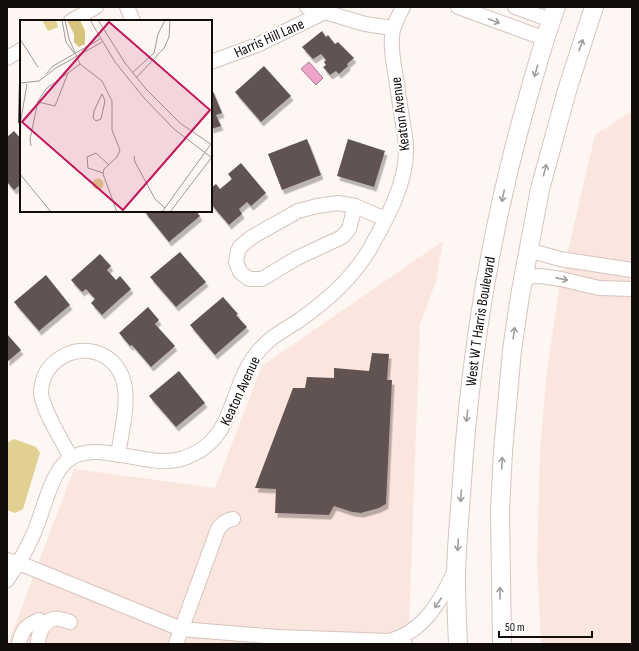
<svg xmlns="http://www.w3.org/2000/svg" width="639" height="651" font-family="'Sofia Sans Condensed',sans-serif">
<defs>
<filter id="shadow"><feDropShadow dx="2.5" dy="4.5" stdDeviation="0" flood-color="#0004"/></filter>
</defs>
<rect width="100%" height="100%" fill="#fdf6f3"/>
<g fill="#fbe6df">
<path d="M632 111V644H541L537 560 540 451 547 370 559 290 595 135Z"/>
<path d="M443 241 436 281 420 324 409 623 410 644H8L74 469 215 488 262 366Z"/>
</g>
<path fill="#e2d090" d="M14 439 36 447 40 453 23 509 15 513 7 510V443Z"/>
<path fill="#eda6ca" stroke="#ab7890" d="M309 62 323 78 316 85 301 69Z"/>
<g fill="#625253" filter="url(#shadow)">
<path d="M322 31 326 37 328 35 335 44 338 42 354 58 347 64 348 66 339 74 336 71 330 75 323 67 326 65 324 62 326 60 321 54 313 59 302 47Z"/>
<path d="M264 66 291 96 261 122 235 92Z"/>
<path d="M19 82H21V123H18Z"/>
<path d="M211 89H212L222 113 216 115 221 126 211 129Z"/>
<path d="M14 131 21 139V184L14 190 7 182V137Z"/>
<path d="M307 139 321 175 282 190 268 154Z"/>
<path d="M348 139 385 151 374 187 337 176Z"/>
<path d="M241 163 266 193 251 206 247 202 239 209 242 214 229 225 211 204V188L216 184 220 189 232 179 228 174Z"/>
<path d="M144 211H196L200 216 169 242Z"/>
<path d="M180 252 206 282 176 307 150 277Z"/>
<path d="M100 254 111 266 107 270 116 280 120 276 131 289 102 315 91 303 95 299 86 289 82 292 71 280Z"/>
<path d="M46 275 70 305 39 331 14 302Z"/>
<path d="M223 297 238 314 236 315 247 327 215 355 190 325Z"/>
<path d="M148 307 159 320 155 324 175 346 151 367 132 345 130 346 119 333Z"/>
<path d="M7 334 21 350 7 362Z"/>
<path d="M372 353 389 354 387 380H392L386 504 379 508 361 513 352 512 334 506 329 515 275 513 276 489 255 488 293 388H305L307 377 334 378V368L369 371Z"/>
<path d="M179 371 205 403 176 427 149 396Z"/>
</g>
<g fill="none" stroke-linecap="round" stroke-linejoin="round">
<defs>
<g id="minor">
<path d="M127 7 133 21"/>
<path d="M307 7 325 12"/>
<path d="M458 7 546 39"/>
<path d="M515 7 551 20"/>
<path d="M71 21 96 7"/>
<path d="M7 58 21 50"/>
<path d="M211 62 257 45 325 12 365 24 393 28"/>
<path d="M338 203 355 206 349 229 342 237 297 258 262 279H249L240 272 236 262 238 251 240 247 252 237 298 211 317 206Z"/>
<path d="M355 206 385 219"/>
<path d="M528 250 560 259 632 270"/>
<path d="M523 277 541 276 561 279 599 288 632 289"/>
<path d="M71 458C62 440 44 413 41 394 41 387 43 378 47 371 68 340 115 345 124 383 129 404 121 434 118 455"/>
<path d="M7 560 19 563 181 629 278 637 390 641 405 644"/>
<path d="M7 580C17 566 26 551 33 535 43 514 50 474 68 460 96 438 146 469 181 459 237 442 227 390 257 353 268 338 283 331 298 321 327 301 355 276 372 245 388 216 407 182 406 148 406 140 404 132 403 124 400 107 398 90 395 72 393 61 391 48 392 37 392 26 399 16 403 7"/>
<path d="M390 641C424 631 441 601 455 570"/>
<path d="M19 644C22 629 26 626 39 620"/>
<path d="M38 644C38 634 43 621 54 619 59 618 65 620 70 622"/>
<path d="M176 644 218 529C222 523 226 520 233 519"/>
</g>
<g id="major">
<path id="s1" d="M458 644C457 622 456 601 456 579 456 547 460 514 462 481 470 360 489 240 521 122 532 84 542 44 556 7"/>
<path d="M502 644 500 511 503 451 512 350 520 296 540 189 568 87 594 7"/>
</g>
</defs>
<use href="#minor" stroke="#d6c4be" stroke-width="16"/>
<use href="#major" stroke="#d6c4be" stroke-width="20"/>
<use href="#minor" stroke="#fff" stroke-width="14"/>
<use href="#major" stroke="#fff" stroke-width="18"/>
</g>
<defs><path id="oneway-shaft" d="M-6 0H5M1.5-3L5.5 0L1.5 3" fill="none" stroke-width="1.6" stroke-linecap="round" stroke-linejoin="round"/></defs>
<g stroke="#a09e9d">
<use href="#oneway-shaft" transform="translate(494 21) rotate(20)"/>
<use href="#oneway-shaft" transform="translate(581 45) rotate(-72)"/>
<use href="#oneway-shaft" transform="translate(536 71) rotate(106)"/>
<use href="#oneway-shaft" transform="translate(545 170) rotate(-75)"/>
<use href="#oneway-shaft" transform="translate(503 196) rotate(102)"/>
<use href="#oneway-shaft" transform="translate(562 279) rotate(11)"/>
<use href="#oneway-shaft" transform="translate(514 333) rotate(-82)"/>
<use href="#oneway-shaft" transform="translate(467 416) rotate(96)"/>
<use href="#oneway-shaft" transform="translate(502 463) rotate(-87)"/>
<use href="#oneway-shaft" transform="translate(461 496) rotate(94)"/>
<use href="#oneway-shaft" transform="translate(458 545) rotate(94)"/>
<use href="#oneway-shaft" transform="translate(500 593) rotate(-91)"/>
<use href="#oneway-shaft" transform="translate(438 603) rotate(124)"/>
</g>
<g text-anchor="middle" stroke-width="4" stroke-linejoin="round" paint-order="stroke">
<g font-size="15" fill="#120c0a" stroke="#fff">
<text transform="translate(269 38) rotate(-24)" y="5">Harris Hill Lane</text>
<text transform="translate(400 114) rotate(-97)" y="5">Keaton Avenue</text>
<text dy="5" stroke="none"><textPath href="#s1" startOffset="324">West W T Harris Boulevard</textPath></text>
<text transform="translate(240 391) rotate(-65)" y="5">Keaton Avenue</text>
</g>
</g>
<g transform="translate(20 20)">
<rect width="192" height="192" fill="#fdf6f3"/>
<path d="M22 0H36L38 7 28 11ZM72.5 164a5.5 5.5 0 1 1 11 0a5.5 5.5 0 1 1-11 0Z" fill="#e2d090"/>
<path d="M47 0H60L65 11V24L59 27 54 22V14Z" fill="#d7c37b"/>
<path fill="none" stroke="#9f9896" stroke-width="1" d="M42 0 46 22 54 33M45 0 49 19 60 44 82 61 92 81V110L100 130 97 137 84 149 83 154 97 192M70 0 95 42 125 79 154 109 192 138M78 0 105 43 126 69 160 103 192 125M0 19 18 47M112 53 134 33 138 14 145 0M26 54 33 46 80 19M116 58 144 28 149 17 150 0M0 63 19 61 36 48 82 22M82 74 85 81 81 99 76 101 73 98 74 91ZM18 82 35 86 48 53 60 44M0 105 7 64M11 126 10 119 18 81 27 68 48 53M114 136 115 142 135 179 145 188M83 153 68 148 67 137 76 133 89 145M0 154 31 192M142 192 191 124M150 192 192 137"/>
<path fill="#c2185b" fill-opacity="0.15" stroke="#c2185b" stroke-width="2" d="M89 2 190 90 103 190 2 102Z"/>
<rect width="192" height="192" fill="none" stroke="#120c0a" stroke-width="2"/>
</g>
<rect width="639" height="651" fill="none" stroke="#120c0a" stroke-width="16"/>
<path d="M499 631v6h93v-6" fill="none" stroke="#120c0a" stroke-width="2"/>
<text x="505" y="631" font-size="12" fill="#120c0a" stroke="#ffffff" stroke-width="3" paint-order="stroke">50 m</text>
</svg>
